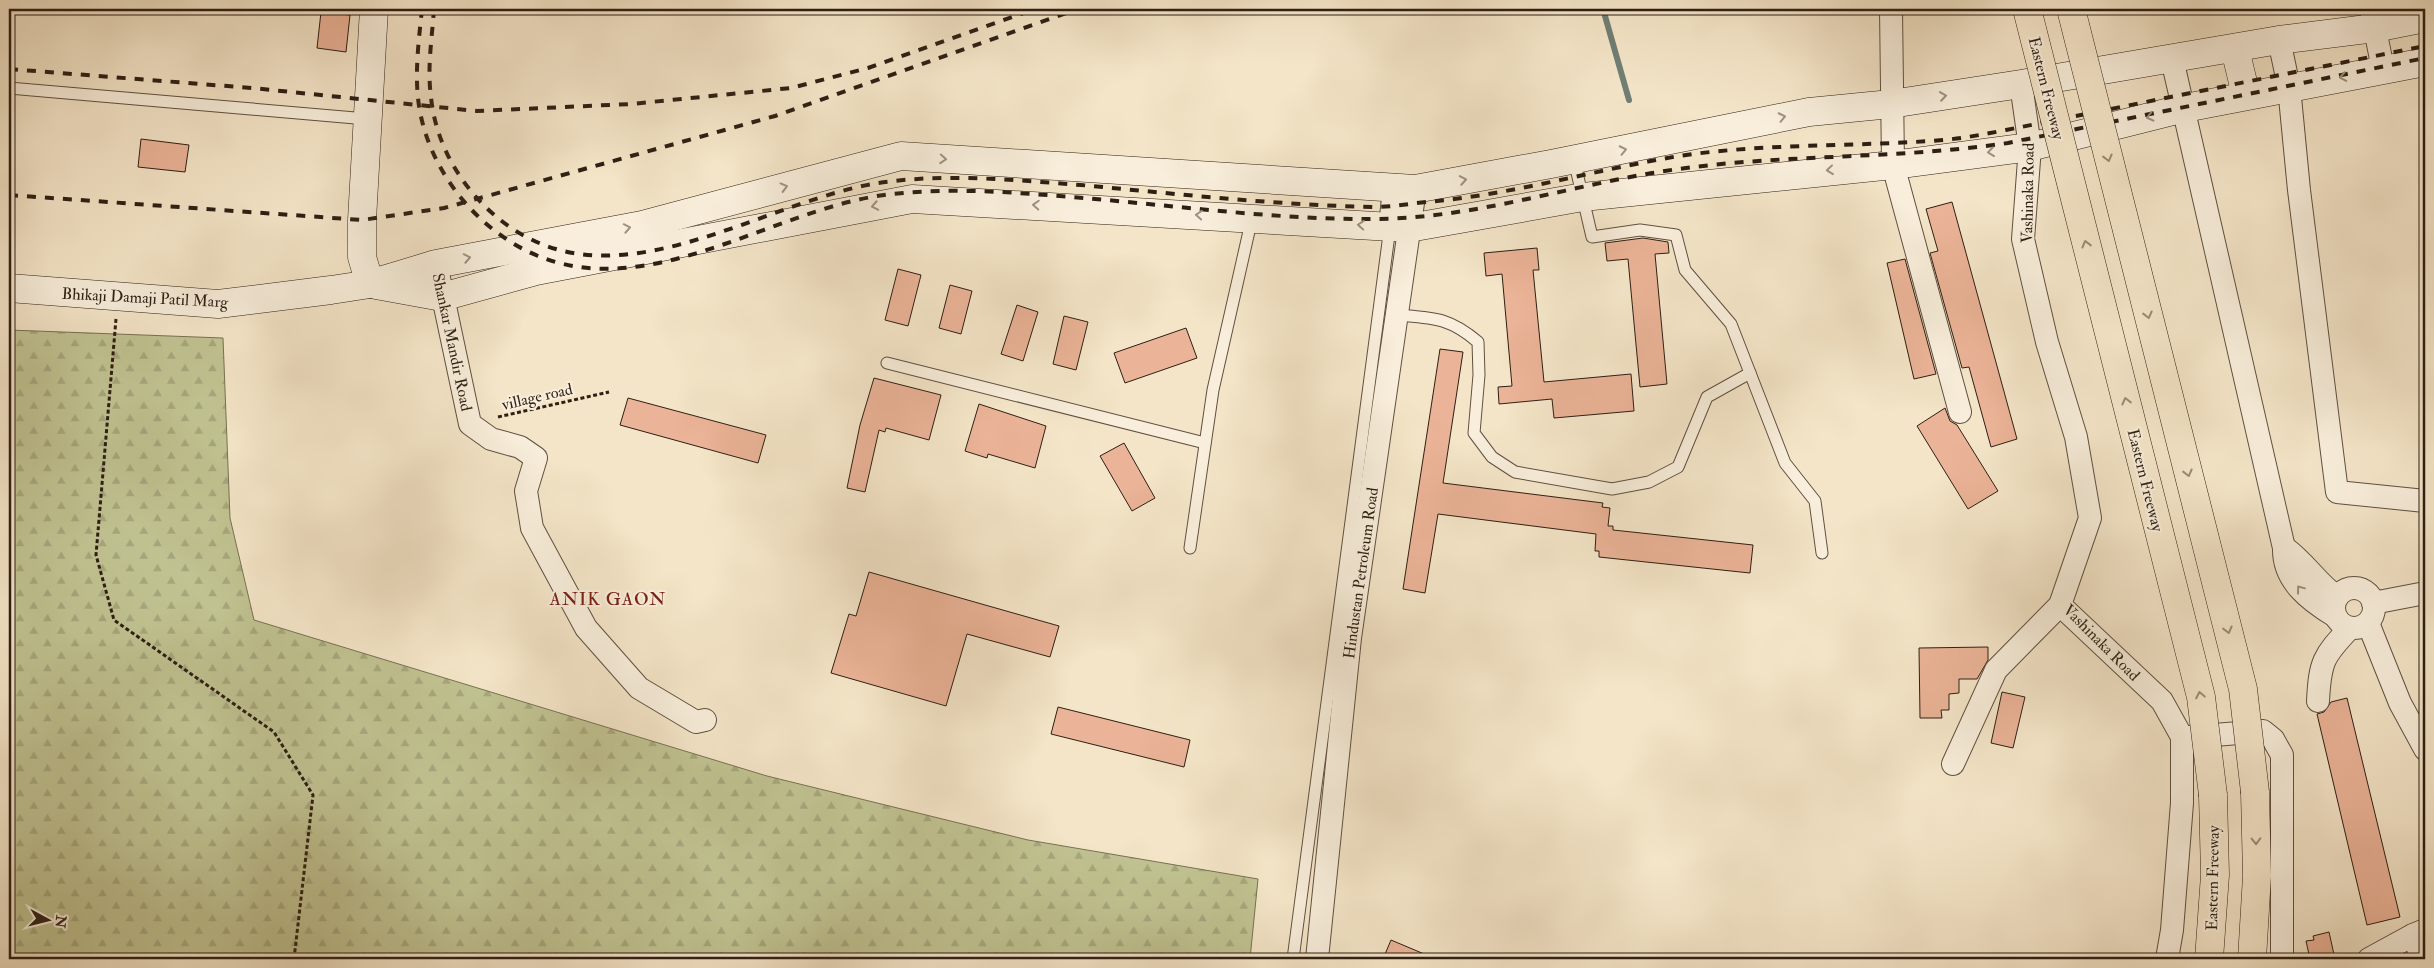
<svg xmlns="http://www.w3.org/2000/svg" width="2434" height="968" font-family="'IM FELL Double Pica',serif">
<defs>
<pattern id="forest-firs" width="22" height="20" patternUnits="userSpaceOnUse" patternTransform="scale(1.25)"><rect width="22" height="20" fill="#c1c392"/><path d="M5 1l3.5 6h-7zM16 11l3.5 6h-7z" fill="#a6a77d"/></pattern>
</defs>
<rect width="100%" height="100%" fill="#f4e5c8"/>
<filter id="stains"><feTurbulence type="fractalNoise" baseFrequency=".004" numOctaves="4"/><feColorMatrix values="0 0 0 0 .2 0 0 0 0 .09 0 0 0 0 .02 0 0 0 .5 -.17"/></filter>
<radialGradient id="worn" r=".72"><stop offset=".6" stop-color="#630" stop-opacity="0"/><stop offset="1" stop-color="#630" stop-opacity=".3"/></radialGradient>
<path fill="url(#forest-firs)" stroke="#777153" d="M9 330 223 338 230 518 254 620 767 776 1028 840 1258 879 1250 959H9Z"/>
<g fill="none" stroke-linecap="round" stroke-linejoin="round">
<path stroke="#707f75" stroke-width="6" d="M1603 9 1629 100"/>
</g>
<g fill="#ebb397" stroke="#2d1f14">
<path d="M321 12 350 15 346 52 317 48Z"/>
<path d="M141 139 189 145 185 172 138 167Z"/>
<path d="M1952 202 2017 439 1991 447 1969 367 1962 368 1930 253 1938 251 1926 209Z"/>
<path d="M1643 238 1668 242 1669 253 1655 254 1667 384 1640 387 1628 259 1607 261 1605 243Z"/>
<path d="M1537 248 1539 270H1533L1544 382 1631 374 1634 411 1554 418 1552 399 1499 404 1498 387 1512 386 1502 274 1486 276 1484 253Z"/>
<path d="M1905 259 1936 374 1914 379 1887 263Z"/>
<path d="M898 269 921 275 908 326 885 320Z"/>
<path d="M950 285 972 291 961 334 939 328Z"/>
<path d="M1017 305 1038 312 1023 361 1001 354Z"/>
<path d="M1064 316 1088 322 1076 370 1053 364Z"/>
<path d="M1186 328 1197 358 1125 383 1114 353Z"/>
<path d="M1440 349 1463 352 1443 483 1603 503 1602 507 1610 508 1608 526H1613V530L1753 545 1750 573 1599 557V551H1595L1596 534 1438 514 1425 593 1403 589Z"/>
<path d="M874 378 941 395 929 440 886 428 885 432 879 430 865 492 847 488 860 425Z"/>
<path d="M628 398 766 435 758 463 620 425Z"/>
<path d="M979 404 1046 426 1035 468 988 454 987 458 965 451Z"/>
<path d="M1945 408 1950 421 1957 425 1998 491 1968 509 1917 426Z"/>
<path d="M1124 443 1155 498 1132 511 1100 456Z"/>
<path d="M869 572 1059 626 1050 657 967 634 946 706 831 673 849 614 856 616Z"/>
<path d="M1988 647V660L1977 679H1959V693L1949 694V710H1941L1942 718H1920L1919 648Z"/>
<path d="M2002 692 2025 697 2013 748 1991 743Z"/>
<path d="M2347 698 2400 917 2367 925 2317 714 2324 712 2331 702Z"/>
<path d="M1058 707 1190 740 1184 767 1051 734Z"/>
<path d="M2329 932 2335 959H2310L2306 941 2314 940 2313 936Z"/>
<path d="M1391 940 1436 959H1383Z"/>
</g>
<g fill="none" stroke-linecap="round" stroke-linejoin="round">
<defs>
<g id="lane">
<path d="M9 88 367 119"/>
<path d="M1574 160 1592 237 1640 230 1676 235 1685 270 1731 324 1785 463 1815 501 1822 553"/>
<path d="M1397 315C1433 318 1449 317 1478 342L1479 375 1474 433 1492 457 1515 472 1612 489 1649 482 1678 467 1707 397 1750 373"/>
<path d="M887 363 1205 443"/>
<path d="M1190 548 1213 390 1252 218"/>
<path d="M1293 959 1390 227"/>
</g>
<g id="street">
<path d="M1891 9 1893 165 1960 412"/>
<path d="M2371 9 2383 69"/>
<path d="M2279 40 2289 87 2299 190 2337 492 2425 501"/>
<path d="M2172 59 2284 548C2283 581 2310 601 2335 616"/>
<path d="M2021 84 2030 147 2023 239 2047 342 2076 437 2090 518 2060 605 2162 701 2182 737V803L2172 930 2167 959"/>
<path d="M1390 227 1394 188"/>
<path d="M436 264 470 424 491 439 520 447 536 458 526 491 532 528 586 628 639 688 696 722 705 720"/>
<path d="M2285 548C2305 562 2317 583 2337 597"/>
<circle cx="2354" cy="608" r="20"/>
<path d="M2373 603 2425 593"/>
<path d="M2368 623 2400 703 2425 749"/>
<path d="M2318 701C2320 662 2323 656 2350 628"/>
<path d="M2190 737 2263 731 2273 739 2282 755V959"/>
<path d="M1953 764 1996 670 2060 605"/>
<path d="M1317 959 1350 638 1415 189"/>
<path d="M2369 959 2413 935"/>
<path d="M2422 959 2413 935 2425 930"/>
</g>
<g id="secondary">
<path d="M2235 49 2246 95"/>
<path d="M370 284 362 257V220L374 9"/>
<path d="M376 285 442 297 536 271 912 199 1409 228 1583 197 1893 165 2030 147 2185 108 2425 62"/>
<path d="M9 288 218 304 331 290 370 284 436 264 642 225 901 156 1415 189 1551 164 1809 112 1891 104 2021 84 2279 40 2375 28 2425 18"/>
</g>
<g id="highway">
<path d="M2209 959 2215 875 2213 795"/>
<path d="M2252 959 2257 876 2255 792"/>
</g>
</defs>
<use href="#lane" stroke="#5f5041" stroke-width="13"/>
<use href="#street" stroke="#5f5041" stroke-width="24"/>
<use href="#secondary" stroke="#2d1f14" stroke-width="29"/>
<use href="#highway" stroke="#2d1f14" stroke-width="29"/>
<g stroke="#2d1f14" stroke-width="3" stroke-dasharray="4 2.5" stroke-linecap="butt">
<path d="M116 319 96 555 114 620 274 732 313 795 294 959"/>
<path d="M498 417 609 392"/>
</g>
<use href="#lane" stroke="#f8eedb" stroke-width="11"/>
<use href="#street" stroke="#f8eedb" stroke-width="22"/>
<use href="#secondary" stroke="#f8eedb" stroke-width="28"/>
<use href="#highway" stroke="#f4e5c8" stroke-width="28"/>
<g stroke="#2d1f14" stroke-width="4" stroke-dasharray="9 9" stroke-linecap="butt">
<path d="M422 9C419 38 415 69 418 98 425 166 475 230 538 256 652 302 772 210 884 195 947 187 1009 192 1072 197 1172 205 1277 220 1376 219 1482 218 1582 181 1686 168 1793 154 1901 159 2008 143L2425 58"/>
<path d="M434 9C432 38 427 68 431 97 437 161 484 222 544 245 648 285 773 200 878 183 945 173 1014 180 1081 185 1178 194 1276 205 1373 207 1391 207 1408 204 1426 202 1511 195 1594 170 1679 156 1766 143 1856 147 1944 140 1965 138 1985 134 2006 130L2425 46"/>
<path d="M9 69 252 88 477 111 631 104 791 88 868 68 1035 9"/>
<path d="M9 195 362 220 444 208 775 116 1078 9"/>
</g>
<defs>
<g id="highway-bridge">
<path d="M2027 9 2201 697 2213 795"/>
<path d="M2071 9 2243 689 2255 792"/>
</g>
</defs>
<use href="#highway-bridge" stroke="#2d1f14" stroke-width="29" stroke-linecap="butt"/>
<use href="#highway-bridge" stroke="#f4e5c8" stroke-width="28"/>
</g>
<defs><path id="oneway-chevron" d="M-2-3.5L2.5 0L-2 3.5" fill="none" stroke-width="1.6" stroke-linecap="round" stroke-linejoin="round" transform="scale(1.25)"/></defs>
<g stroke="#9d9181">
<use href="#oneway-chevron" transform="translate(2343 77) rotate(170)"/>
<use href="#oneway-chevron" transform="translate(1943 96) rotate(-8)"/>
<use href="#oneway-chevron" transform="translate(1782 117) rotate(-12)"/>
<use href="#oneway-chevron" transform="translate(2150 117) rotate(166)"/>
<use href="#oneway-chevron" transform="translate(1623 150) rotate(-12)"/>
<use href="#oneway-chevron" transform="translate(1991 152) rotate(173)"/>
<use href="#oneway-chevron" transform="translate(943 159) rotate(4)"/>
<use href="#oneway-chevron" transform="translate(1830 170) rotate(174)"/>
<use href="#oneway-chevron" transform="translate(1463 180) rotate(-10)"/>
<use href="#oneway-chevron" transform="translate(784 187) rotate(-15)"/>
<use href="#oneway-chevron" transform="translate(1036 205) rotate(-177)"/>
<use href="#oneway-chevron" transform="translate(875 206) rotate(169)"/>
<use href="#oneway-chevron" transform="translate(1199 215) rotate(-176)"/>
<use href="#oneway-chevron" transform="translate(1361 225) rotate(-176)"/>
<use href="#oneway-chevron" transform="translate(627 228) rotate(-11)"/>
<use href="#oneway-chevron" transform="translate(467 258) rotate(-11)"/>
<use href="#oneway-chevron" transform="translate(2300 589) rotate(-127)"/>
</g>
<g stroke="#9a8c77">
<use href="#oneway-chevron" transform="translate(2108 158) rotate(76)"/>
<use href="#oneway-chevron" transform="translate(2086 244) rotate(-104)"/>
<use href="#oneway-chevron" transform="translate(2148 315) rotate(76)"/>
<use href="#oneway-chevron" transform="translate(2126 401) rotate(-104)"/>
<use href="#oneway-chevron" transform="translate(2188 473) rotate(76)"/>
<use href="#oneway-chevron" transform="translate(2228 630) rotate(76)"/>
<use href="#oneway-chevron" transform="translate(2200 695) rotate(-101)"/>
<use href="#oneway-chevron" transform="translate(2256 841) rotate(89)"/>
</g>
<g text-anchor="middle" stroke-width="4" stroke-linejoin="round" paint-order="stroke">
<g font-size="16" fill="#2d1f14" stroke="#f8eedb">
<text transform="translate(2047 88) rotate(76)" y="6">Eastern Freeway</text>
<text transform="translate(2027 193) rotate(-89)" y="6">Vashinaka Road</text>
<text transform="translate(145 297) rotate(3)" y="6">Bhikaji Damaji Patil Marg</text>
<text transform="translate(453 342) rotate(78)" y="6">Shankar Mandir Road</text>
<text transform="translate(537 396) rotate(-13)" y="6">village road</text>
<text transform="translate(2146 480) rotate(76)" y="6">Eastern Freeway</text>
<text transform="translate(1360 573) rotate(-82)" y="6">Hindustan Petroleum Road</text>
<text transform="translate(2102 642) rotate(45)" y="6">Vashinaka Road</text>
<text transform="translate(2212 878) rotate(-89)" y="6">Eastern Freeway</text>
</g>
<g font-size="18" letter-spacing="1" fill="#7a1f14" stroke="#f8eedb">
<text x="608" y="605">ANIK GAON</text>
</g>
</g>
<rect width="2434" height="968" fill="none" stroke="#f4e5c8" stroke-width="30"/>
<rect x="10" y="10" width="2414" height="948" fill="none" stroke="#2d1f14" stroke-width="2.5"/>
<rect x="15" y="15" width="2404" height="938" fill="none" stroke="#2d1f14"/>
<g transform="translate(48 920) rotate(97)" stroke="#f8eedb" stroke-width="4" paint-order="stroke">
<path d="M0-4L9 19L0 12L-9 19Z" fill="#2d1f14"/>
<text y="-8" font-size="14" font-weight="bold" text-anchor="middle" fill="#2d1f14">N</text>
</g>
<rect width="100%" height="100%" filter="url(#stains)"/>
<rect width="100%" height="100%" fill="url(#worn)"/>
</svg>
